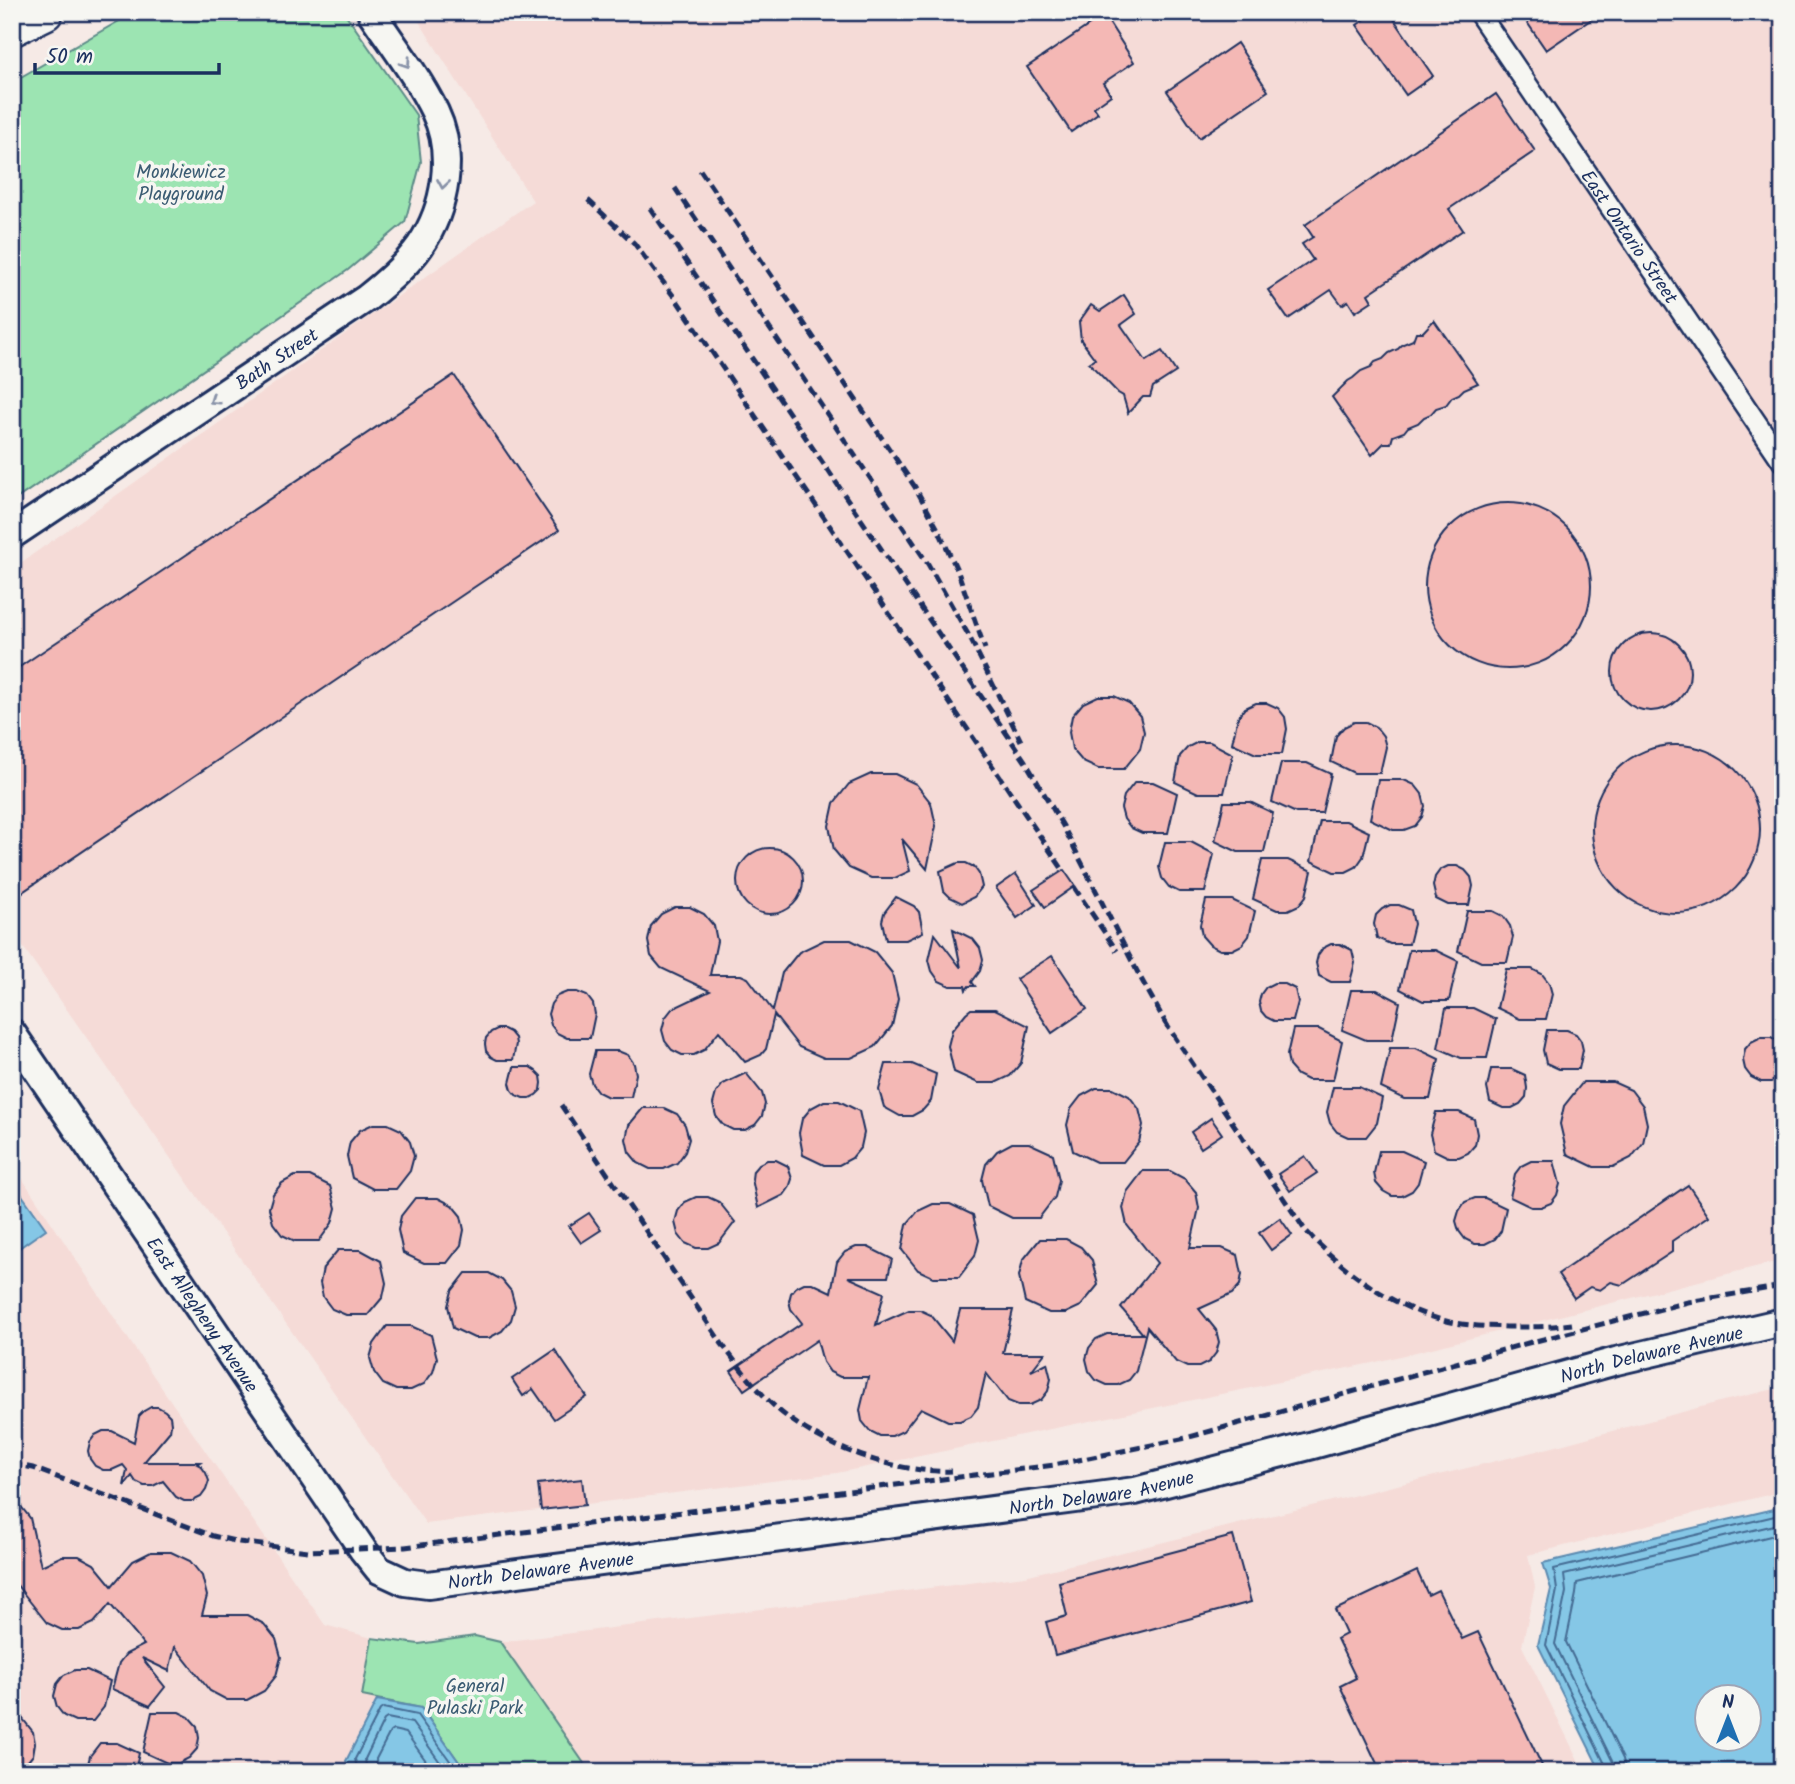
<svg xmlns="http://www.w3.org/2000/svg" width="1795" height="1784" font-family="Kalam,sans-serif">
<rect width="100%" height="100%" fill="#f6eae6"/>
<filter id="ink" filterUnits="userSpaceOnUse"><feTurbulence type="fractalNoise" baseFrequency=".0143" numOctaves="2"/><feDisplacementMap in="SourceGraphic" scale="14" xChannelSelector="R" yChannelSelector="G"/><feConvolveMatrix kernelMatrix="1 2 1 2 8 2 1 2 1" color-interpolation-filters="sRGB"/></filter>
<g filter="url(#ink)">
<g fill="#f5dbd7">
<path d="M413 12H1783V1260L1372 1363 837 1473 426 1524 12 931V569L533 201Z"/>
<path d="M12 1163 135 1349 325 1625 372 1638 362 1696 377 1700 346 1761 353 1772H12Z"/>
<path d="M1783 1387V1491L1528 1555 1535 1587 1522 1646 1584 1772H590L500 1642 1025 1576 1553 1447 1723 1401Z"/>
</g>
<g fill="#9ce4b2" stroke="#5c8a88" stroke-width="2">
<path d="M135 12H344L416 115 421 162 405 222 348 270 12 502V82Z"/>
<path d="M475 1636 500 1642 590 1772H466L421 1708 362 1696 372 1638 419 1644Z"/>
</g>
<g fill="#85c7e6" stroke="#5b8ab0" stroke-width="2" fill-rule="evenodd">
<path d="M12 1181 46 1229 12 1253Z"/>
<path d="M1783 1507V1772H1601L1538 1645 1551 1589 1543 1563ZM1708 1696H1750V1738H1708Z"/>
<path d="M377 1700 421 1708 466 1772H353L346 1761Z"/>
</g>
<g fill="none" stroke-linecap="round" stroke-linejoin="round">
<g stroke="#456c94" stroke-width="2">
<path d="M358 1772 355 1759 380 1710 383 1708 417 1715 458 1772"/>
<path d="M367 1772 365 1759 384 1720 387 1718 412 1723 447 1772"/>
<path d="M377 1772 376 1759 390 1732 393 1730 406 1733 434 1772"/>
<path d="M1606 1772V1766L1546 1645 1557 1590 1554 1569 1783 1514"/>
<path d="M1615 1772 1613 1762 1555 1644 1566 1592 1564 1575 1783 1523"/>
<path d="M1626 1772 1623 1759 1566 1642 1576 1594 1577 1583 1783 1533"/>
</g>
</g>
<g fill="#f4b8b5" stroke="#1b2f5e" stroke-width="2">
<path d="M1375 12H1389L1433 76 1406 95 1357 25Z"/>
<path d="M1520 12H1602L1546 50Z"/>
<path d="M1103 16 1106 21H1108L1134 62 1103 83 1111 95 1094 107 1098 113 1071 132 1027 67Z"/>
<path d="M1237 43 1268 91 1199 138 1167 91Z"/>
<path d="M1496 94 1535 151 1449 209 1463 230 1368 294 1372 301 1355 312 1348 301 1342 305 1331 290 1288 319 1268 290 1313 260 1302 244 1313 237 1305 225Z"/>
<path d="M1124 295 1136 314 1121 325 1146 361 1162 351 1176 372 1153 387 1150 397H1143L1128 413 1123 396 1118 393 1089 363 1095 359 1081 340 1079 322 1091 305 1100 311Z"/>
<path d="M1434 320 1478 383 1464 389 1459 394 1452 397 1446 405 1436 408 1431 414 1424 417 1418 423 1408 427 1404 432 1393 436 1391 443H1384L1372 455 1332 397 1348 381 1353 378 1361 371 1371 367 1375 362 1383 359 1389 353 1398 349 1403 344 1413 340 1416 332H1423Z"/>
<path d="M454 375 559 530 12 899V672Z"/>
<circle cx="1508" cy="586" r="83"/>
<circle cx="1651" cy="672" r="39"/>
<path d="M1098 696H1114L1129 703 1140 716 1144 732 1140 749 1124 769H1098L1083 762 1072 749 1069 732 1072 716 1083 703Z"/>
<path d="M1256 703H1267L1278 708 1285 717 1287 729 1282 754H1256L1232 743 1238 717 1245 708Z"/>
<path d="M1354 722H1366L1376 727 1383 736 1386 747 1380 773H1354L1331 762 1336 736 1344 727Z"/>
<path d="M1198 742H1210L1233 754 1224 793H1198L1175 782 1180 756 1188 747Z"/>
<circle cx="1676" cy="829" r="84"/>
<path d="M1281 763H1307L1331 774 1322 813H1296L1272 802Z"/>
<path d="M871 774H895L916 784 931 803 936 826 927 869 902 839 910 871 895 878H871L849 868 834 850 829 826 834 803 849 784Z"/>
<path d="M1378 780H1404L1415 785 1422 794 1425 806 1422 817 1415 826 1404 830H1393L1370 819Z"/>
<path d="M1135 782H1153L1177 793 1168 833H1142L1131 828 1124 819 1121 808 1124 796Z"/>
<path d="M1224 802H1250L1273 813 1264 852H1238L1215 841Z"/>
<path d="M1320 821H1346L1369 832 1363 857 1356 867 1346 872H1334L1311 861Z"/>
<path d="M1165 842H1191L1214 854 1205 892H1179L1169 887 1162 878 1159 867Z"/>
<circle cx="770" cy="881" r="33"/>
<path d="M1262 860H1288L1312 871 1306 896 1299 905 1288 910H1277L1253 899Z"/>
<path d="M958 863H966L974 867 979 874 982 887 974 897 962 903 950 897 944 891 940 871Z"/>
<path d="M1448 866H1457L1465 870 1471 877 1473 886 1469 905H1448L1436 899 1433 886 1435 877 1440 870Z"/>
<path d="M1064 870 1075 886 1045 907 1033 890Z"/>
<path d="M1016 874 1036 905 1017 918 996 888Z"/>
<path d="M896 897 914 906 919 912 923 932 906 940H886L882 921 884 913Z"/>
<path d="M1206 900H1232L1255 911 1249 936 1242 945 1232 950H1220L1210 945 1202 936 1200 925Z"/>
<path d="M1390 905H1399L1411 910 1414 924 1409 944H1390L1377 938 1374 924 1376 915 1382 909Z"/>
<path d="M675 907H690L704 914 714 926 717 941 710 975H741L748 978 773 1011 782 973 799 952 824 940H851L875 952 892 973 898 999 892 1026 875 1047 851 1058H824L799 1047 774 1015 766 1049 761 1055 745 1062 719 1031 704 1050 694 1055H682L672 1050 665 1041 662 1030 665 1018 672 1009 710 991 661 968 651 956 648 941 651 926 661 914Z"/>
<path d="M1467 911H1493L1503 916 1510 926 1513 937 1507 962H1481L1458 951Z"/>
<path d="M953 929 973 939 980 948 983 960 980 971 972 982 975 986H969L966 990 965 986H950L939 981 932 971 929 960 935 934 961 968Z"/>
<path d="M1331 944H1340L1352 950 1355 963 1350 982H1331L1319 976 1316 963 1318 955 1323 948Z"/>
<path d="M1409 950H1435L1458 961 1449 1001H1423L1400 989Z"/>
<path d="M1052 956 1087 1009 1052 1033 1016 979Z"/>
<path d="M1506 969H1532L1542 974 1549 983 1552 994 1546 1019H1520L1497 1008Z"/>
<path d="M1274 983H1283L1295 989 1298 1002 1293 1021H1274L1266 1017 1261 1011 1259 1002 1261 994 1266 987Z"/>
<path d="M1351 990H1377L1400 1002 1392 1040H1366L1342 1030Z"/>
<path d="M567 992H577L587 996 593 1004 595 1014 590 1038H567L557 1033 551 1025 548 1014 551 1004 557 996Z"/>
<path d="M1446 1008H1473L1496 1019 1487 1058H1461L1438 1048Z"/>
<path d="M971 1009H995L1029 1026 1021 1063 1010 1076 995 1083H978L954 1072 948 1046 952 1030 966 1013Z"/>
<path d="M497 1029H504L510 1032 515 1038 516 1044 513 1060H497L491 1057 486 1051 485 1044 486 1038 491 1032Z"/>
<path d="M1293 1029H1319L1342 1041 1333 1080H1307L1297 1075 1289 1066 1287 1055Z"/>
<path d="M1547 1030H1567L1576 1034 1581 1041 1583 1050 1579 1069H1559L1546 1063 1543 1050Z"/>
<path d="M1761 1037H1771L1783 1043V1076L1771 1082H1761L1751 1077 1745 1069 1743 1060 1745 1049 1751 1042Z"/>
<path d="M1390 1048H1416L1439 1059 1430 1099H1404L1381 1088Z"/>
<path d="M595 1051H618L628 1055 634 1064 636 1074 631 1097H608L598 1092 592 1084 589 1074Z"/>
<path d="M886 1064H912L936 1074 931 1101 923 1110 912 1116H900L884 1107 879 1090Z"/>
<path d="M514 1067H530L536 1071 541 1076 542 1083 541 1090 536 1095 530 1098H523L516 1095 512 1090 510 1083Z"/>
<path d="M1491 1069H1512L1525 1075 1527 1088 1526 1097 1520 1104 1512 1108H1503L1490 1102 1487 1088Z"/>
<path d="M746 1073 762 1093 765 1104 762 1116 755 1125 745 1130H733L723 1125 716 1116 713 1104 716 1093 723 1084Z"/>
<path d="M1583 1082H1613L1631 1090 1643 1106 1647 1124 1643 1143 1631 1158 1613 1167H1594L1567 1154 1560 1124 1564 1106Z"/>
<path d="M1333 1087H1359L1382 1098 1377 1123 1366 1137H1348L1337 1132 1330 1123 1327 1112Z"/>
<path d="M1096 1088H1113L1129 1096 1139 1109 1143 1125 1139 1142 1123 1162H1096L1073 1151 1067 1125 1071 1109 1081 1096Z"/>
<path d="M824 1101H839L859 1111 864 1133 861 1147 852 1158 839 1165H824L803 1155 799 1133 802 1119 811 1108Z"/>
<path d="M643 1108H664L677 1114 685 1125 689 1139 685 1152 677 1163 664 1169H650L638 1163 629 1152 626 1139 629 1125Z"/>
<path d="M1436 1112H1459L1474 1119 1477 1134 1475 1145 1468 1153 1459 1157H1448L1434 1150 1430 1134Z"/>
<path d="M1211 1118 1222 1134 1201 1148 1191 1132Z"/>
<path d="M373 1124H388L401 1130 410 1142 414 1156 410 1171 396 1189H373L352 1178 347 1156 350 1142 360 1130Z"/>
<path d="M1012 1143H1029L1053 1154 1059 1180 1055 1197 1039 1218H1012L988 1206 982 1180 986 1164 997 1151Z"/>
<path d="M1379 1151H1402L1424 1161 1418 1183 1412 1191 1402 1196H1392L1383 1191 1376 1183 1374 1173Z"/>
<path d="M1305 1156 1317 1173 1290 1191 1278 1174Z"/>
<path d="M767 1160H776L788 1166 792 1179 789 1188 784 1195 758 1208 752 1179 753 1171 759 1164Z"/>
<path d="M1531 1161H1554L1560 1184 1557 1195 1551 1203 1541 1207H1531L1510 1197 1515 1174 1521 1166Z"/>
<path d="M1143 1171H1170L1185 1179 1196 1192 1199 1208 1190 1248H1222L1238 1255 1242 1274 1240 1285 1232 1294 1199 1309 1216 1330 1219 1342 1216 1353 1209 1362 1199 1367H1187L1176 1362 1147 1327 1136 1371 1129 1380 1118 1385H1107L1096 1380 1089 1371 1086 1359 1089 1348 1096 1339 1107 1334H1143L1121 1308 1157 1263 1127 1225 1123 1208 1127 1192Z"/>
<path d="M295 1176H310L330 1186 336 1208 332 1223 319 1241H295L282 1235 273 1223 269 1208 273 1194 282 1183Z"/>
<path d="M1688 1185 1709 1216 1672 1241V1252L1622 1285 1611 1282 1600 1290 1590 1287 1574 1298 1558 1274Z"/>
<path d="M696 1197H708L719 1202 735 1222 719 1243 708 1248H696L685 1243 678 1234 675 1222 678 1211 685 1202Z"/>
<path d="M415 1198H438L452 1205 461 1216 464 1230 461 1245 447 1263H424L403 1253 398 1230 401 1216Z"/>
<path d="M1475 1198H1485L1506 1208 1501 1231 1495 1239 1485 1244H1475L1465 1239 1459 1231 1456 1221 1459 1211 1465 1202Z"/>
<path d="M933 1204H950L973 1215 979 1240 975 1256 959 1277H933L918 1270 902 1250 907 1224 918 1211Z"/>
<path d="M589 1213 601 1230 581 1243 569 1226Z"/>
<path d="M1280 1218 1292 1235 1271 1250 1259 1233Z"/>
<path d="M1040 1239H1066L1081 1247 1092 1260 1098 1285 1081 1306 1066 1313H1049L1025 1302 1019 1276 1023 1260Z"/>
<path d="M856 1247H868L892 1259 888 1277H848L884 1293 876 1325 909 1310H920L931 1315 952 1341 960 1310H1013L1003 1353H1045L1031 1371 1047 1363 1051 1379 1048 1391 1041 1400 1030 1405H1018L1008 1401 986 1373 978 1407 971 1416 960 1421H948L921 1408 903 1431 892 1436H880L870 1431 862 1421 860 1410 868 1377H840L830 1372 823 1362 817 1340 744 1390 731 1371 802 1323 791 1309 789 1301 791 1293 796 1287 804 1283H812L831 1292 837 1262 845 1252Z"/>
<path d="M338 1250H361L381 1261 386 1283 383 1297 368 1315H346L332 1309 323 1297 320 1283 323 1268Z"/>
<path d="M466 1273H489L502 1280 511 1291 515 1306 511 1320 502 1331 489 1338H474L453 1328 448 1306 452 1291Z"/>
<path d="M387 1326H411L431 1335 437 1358 433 1372 424 1384 411 1390H396L383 1384 374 1372 370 1358 374 1344Z"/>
<path d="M555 1350 587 1397 554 1419 533 1389 523 1396 512 1379Z"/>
<path d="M151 1407H158L165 1411 170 1416 171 1423 170 1431 144 1462H200L197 1464 201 1466 206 1473 209 1481 206 1490 201 1497 193 1501H184L176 1497 163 1481 153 1486H144L136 1482 132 1476 124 1486 127 1470 123 1465 112 1470H103L95 1466 90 1459 88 1451 90 1442 95 1435 103 1431H112L134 1442 139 1416 144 1411Z"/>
<path d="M582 1479 585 1505 541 1510 538 1484Z"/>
<path d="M12 1495 30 1518 41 1566 62 1556H79L94 1564 112 1586 133 1561 151 1552H171L190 1561 202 1576 207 1596 202 1615H247L264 1624 276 1639 281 1657 276 1676 264 1691 247 1700H227L210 1691 175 1647 169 1671 142 1658 165 1687 150 1706 112 1689 119 1663 126 1654 144 1645 110 1604 94 1623 79 1630H62L47 1623 12 1579Z"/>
<path d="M1233 1536 1251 1602 1055 1655 1046 1622 1067 1616 1059 1582Z"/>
<path d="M1417 1571 1428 1595 1438 1590 1462 1639 1478 1632 1545 1772H1381L1340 1686 1356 1678 1337 1639 1346 1634 1335 1610Z"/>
<path d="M75 1670H87L110 1681 104 1707 93 1721H75L64 1716 57 1707 54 1696 57 1684 64 1675Z"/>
<path d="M12 1705 33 1732 35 1743 33 1755 19 1772H12Z"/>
<path d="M152 1712H179L189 1717 197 1726 199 1738 197 1749 189 1758 179 1763H167L143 1752Z"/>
<path d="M100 1743H117L139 1753 135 1772H86L90 1756Z"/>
</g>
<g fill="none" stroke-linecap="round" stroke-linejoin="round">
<defs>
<g id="street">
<path id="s1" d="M1478 12 1783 462"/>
</g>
<g id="secondary">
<path id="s2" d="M12 535 367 298C386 283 406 266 420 246 446 208 455 154 435 112 418 77 393 45 371 12"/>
<path id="s3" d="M12 1033 363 1550 379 1570 405 1582 428 1585 1135 1491 1313 1445 1616 1361 1783 1322"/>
</g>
<path id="highway" d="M12 28 45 12"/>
</defs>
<use href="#street" stroke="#1b2f5e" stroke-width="24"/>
<use href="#secondary" stroke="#1b2f5e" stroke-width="32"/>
<use href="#highway" stroke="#1b2f5e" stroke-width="40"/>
<use href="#street" stroke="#f6f6f2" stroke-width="19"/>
<use href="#secondary" stroke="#f6f6f2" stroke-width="26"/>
<use href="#highway" stroke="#f6f6f2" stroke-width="35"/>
<g stroke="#1b2f5e" stroke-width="5" stroke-dasharray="10 5" stroke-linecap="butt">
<path d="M700 170 915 487 939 531 958 572 985 649"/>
<path d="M675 188 928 564 969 636 1021 741"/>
<path d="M588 200 634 243 678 302 1063 870"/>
<path d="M650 208 1025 761 1063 826 1139 975 1168 1027"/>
<path d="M1074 887 1117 951"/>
<path d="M1164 1021 1305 1230C1347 1275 1407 1319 1470 1325 1482 1327 1495 1326 1508 1327 1529 1327 1551 1327 1572 1324"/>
<path d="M561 1105 722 1344C737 1364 752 1384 770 1402 812 1444 894 1474 952 1471"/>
<path d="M12 1464 33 1468 213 1536 239 1542 308 1551 405 1547 1054 1465 1186 1438 1528 1343 1688 1302 1783 1286"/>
</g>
</g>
<defs><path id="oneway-chevron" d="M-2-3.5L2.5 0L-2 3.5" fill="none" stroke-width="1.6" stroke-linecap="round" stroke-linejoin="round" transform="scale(1.75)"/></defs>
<g stroke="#8892a8">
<use href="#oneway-chevron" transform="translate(406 63) rotate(56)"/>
<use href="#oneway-chevron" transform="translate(443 184) rotate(99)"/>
<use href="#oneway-chevron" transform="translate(214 400) rotate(146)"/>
</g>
</g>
<g text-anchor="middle" stroke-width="7" stroke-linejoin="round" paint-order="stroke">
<g font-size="19" fill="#3b5c73" stroke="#f6f6f2">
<text x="181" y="178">Monkiewicz<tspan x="181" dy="22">Playground</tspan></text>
<text x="475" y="1692">General<tspan x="475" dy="22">Pulaski Park</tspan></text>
</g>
<g font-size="19" fill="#1b2f5e" stroke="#f6f6f2">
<text dy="7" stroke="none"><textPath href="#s1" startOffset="271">East Ontario Street</textPath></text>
<text dy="7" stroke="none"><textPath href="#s2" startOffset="318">Bath Street</textPath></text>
<text dy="7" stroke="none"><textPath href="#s3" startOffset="340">East Allegheny Avenue</textPath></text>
<text dy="7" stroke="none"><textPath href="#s3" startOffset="1950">North Delaware Avenue</textPath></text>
<text dy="7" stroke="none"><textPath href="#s3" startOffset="1382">North Delaware Avenue</textPath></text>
<text dy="7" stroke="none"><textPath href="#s3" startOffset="816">North Delaware Avenue</textPath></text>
</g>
</g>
<rect width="1795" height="1784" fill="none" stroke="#f6f6f2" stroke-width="42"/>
<rect x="21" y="21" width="1753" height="1742" fill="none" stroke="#1b2f5e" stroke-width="2.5" filter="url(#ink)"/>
<g transform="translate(1728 1718)"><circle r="33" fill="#f6f6f2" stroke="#9ea6b7" stroke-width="2"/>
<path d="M0-5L12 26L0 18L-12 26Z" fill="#1f6fb2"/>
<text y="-10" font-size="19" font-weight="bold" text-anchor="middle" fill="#1b2f5e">N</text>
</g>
<path d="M35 63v10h184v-10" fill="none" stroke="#1b2f5e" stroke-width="3.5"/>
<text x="46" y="63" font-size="21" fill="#1b2f5e" stroke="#f6f6f2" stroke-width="5" paint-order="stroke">50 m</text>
</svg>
